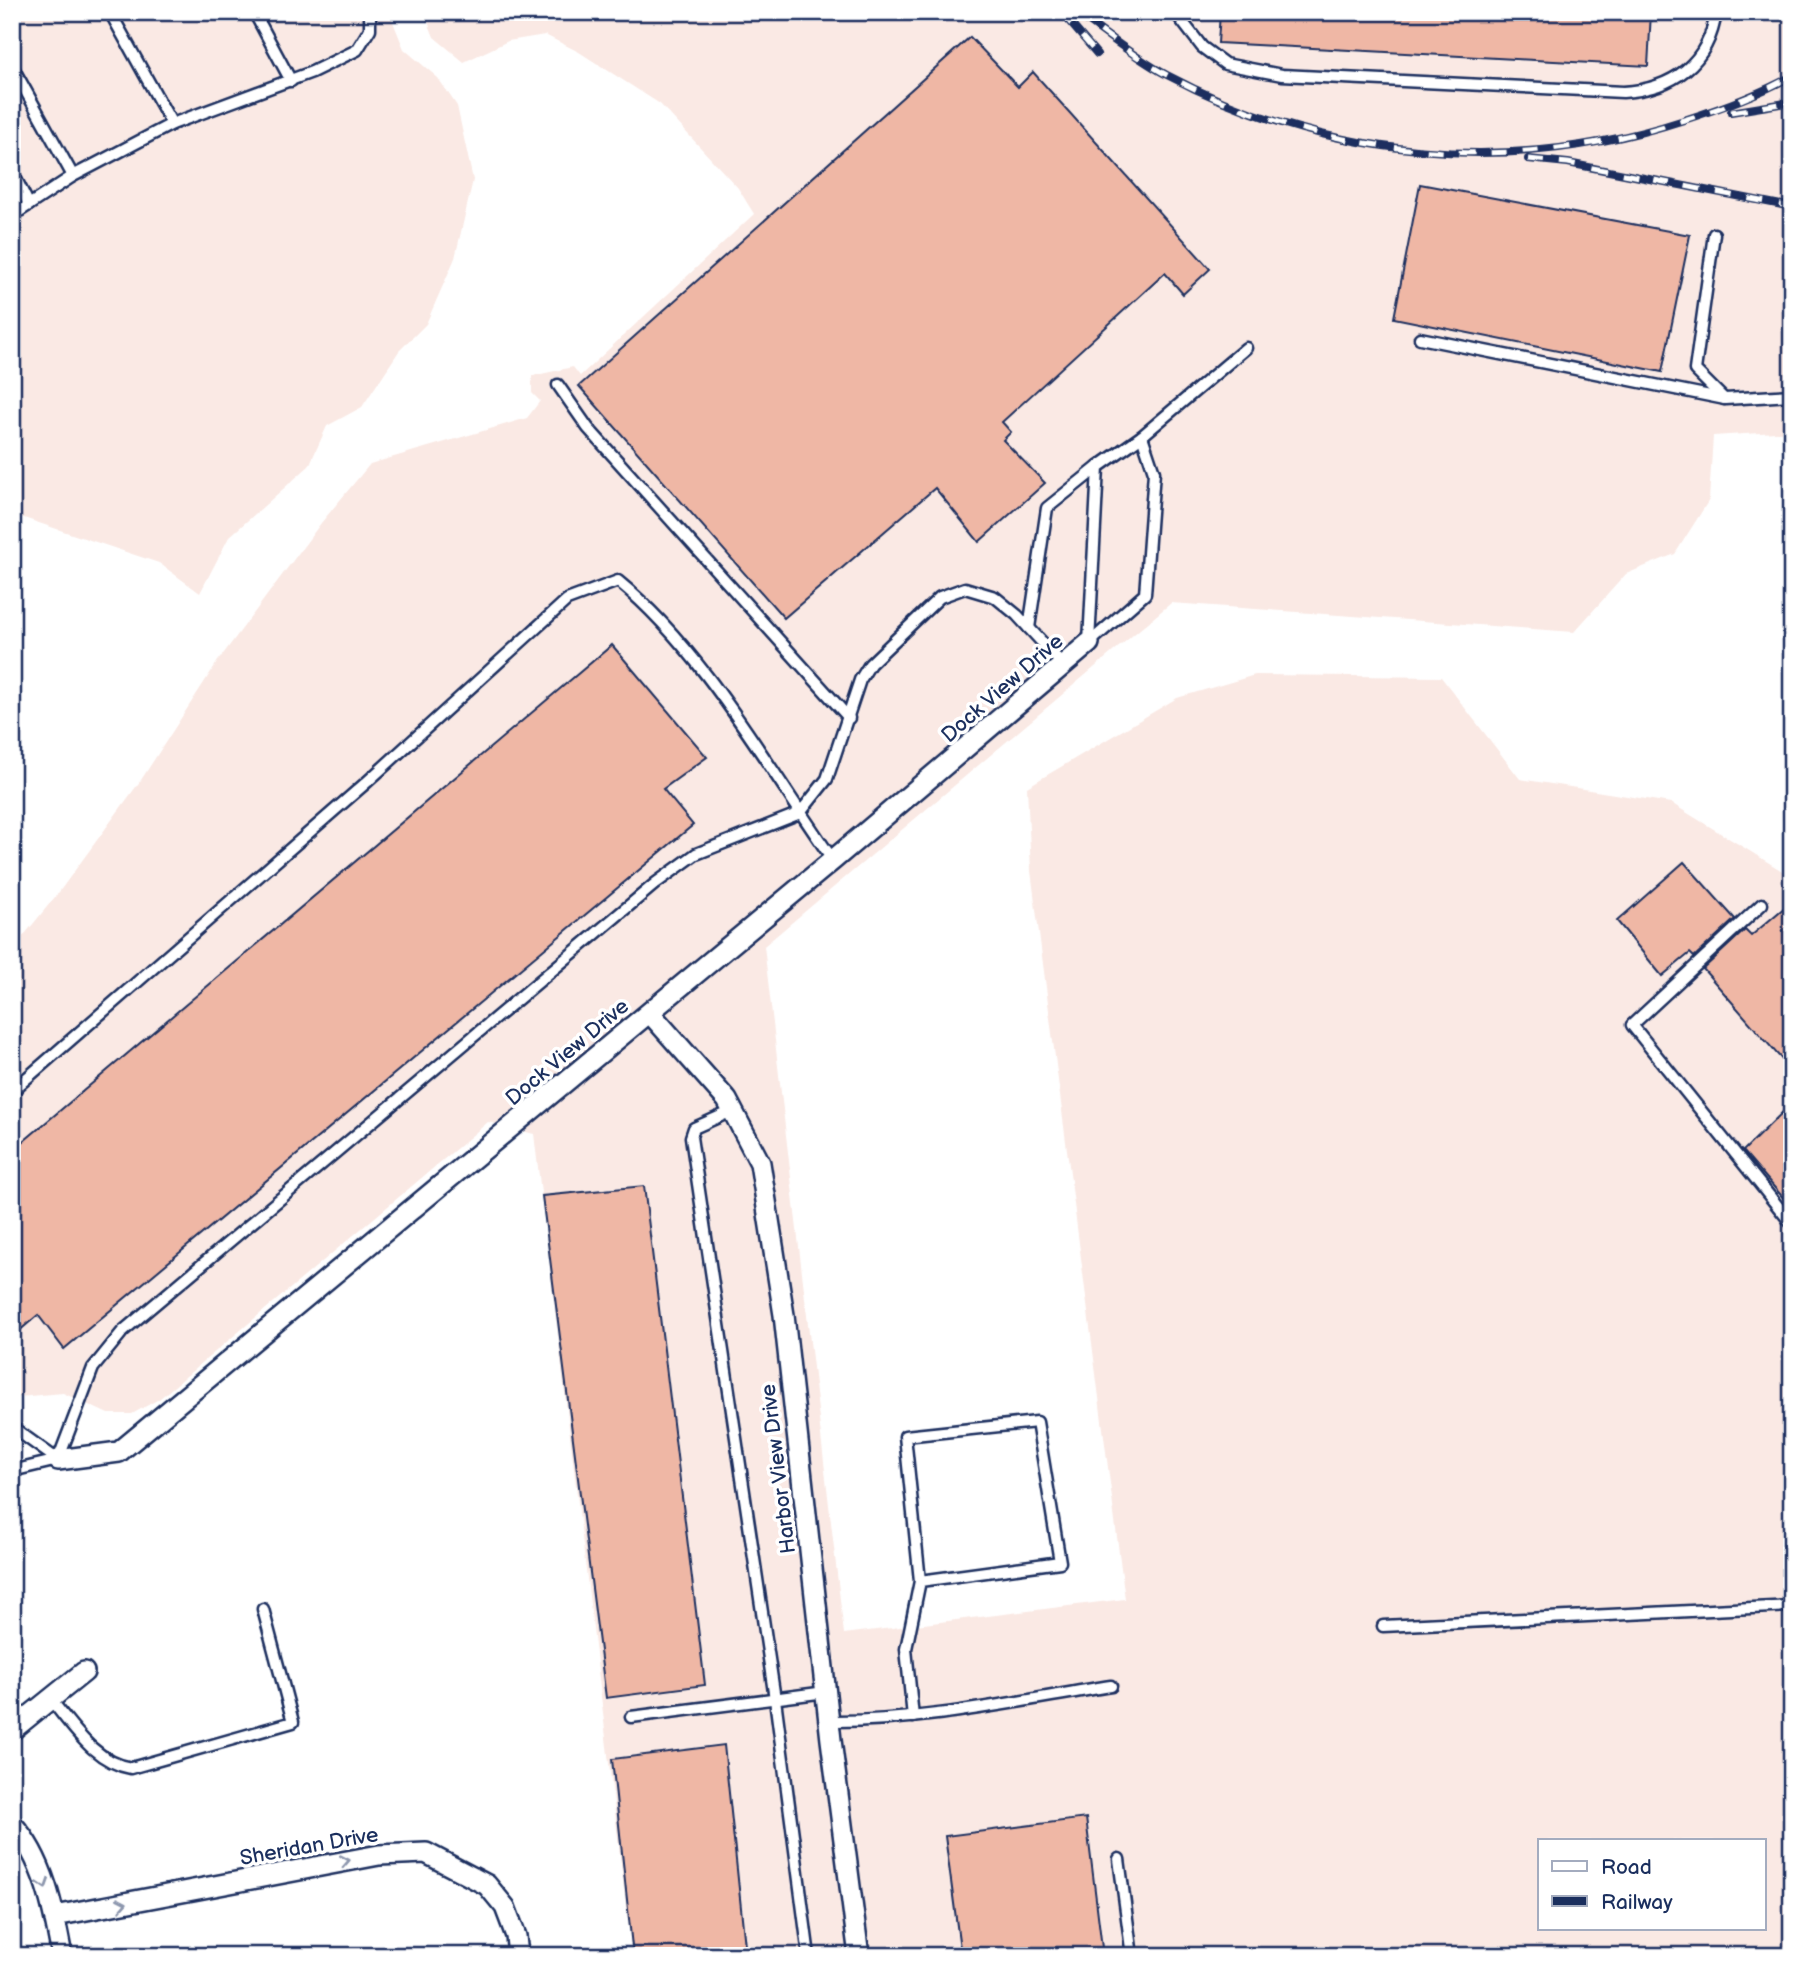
<svg xmlns="http://www.w3.org/2000/svg" width="1804" height="1968" font-family="'Balsamiq Sans',sans-serif">
<rect width="100%" height="100%" fill="#fff"/>
<filter id="ink" filterUnits="userSpaceOnUse"><feTurbulence type="fractalNoise" baseFrequency=".0143" numOctaves="2"/><feDisplacementMap in="SourceGraphic" scale="14" xChannelSelector="R" yChannelSelector="G"/><feConvolveMatrix kernelMatrix="1 2 1 2 8 2 1 2 1" color-interpolation-filters="sRGB"/></filter>
<g filter="url(#ink)">
<g fill="#fae9e4" fill-rule="evenodd">
<path d="M12 12H389L404 49 438 78 457 106 473 180 455 258 426 324 399 351 362 407 327 426 309 466 229 537 200 593 159 563 12 514Z"/>
<path d="M424 12H1792V431L1713 436 1709 500 1675 554 1626 574 1574 632 1171 603 764 946 844 1634 1125 1599 1031 871 1027 787 1177 698 1255 675 1441 677 1520 779 1671 803 1792 877V1956H632L534 1134 488 1122 159 1399 132 1414H108L63 1393 19 1397 12 1402V950L59 892 141 780 218 661 321 523 370 464 527 418 540 401 532 393V376L573 367 580 376 754 214 738 188 660 104 579 52 545 35 508 41 464 62 434 37ZM1540 1840H1764V1928H1540Z"/>
</g>
<g fill="#efb7a5" stroke="#1b2f5e" stroke-width="2">
<path d="M1220 12H1651L1648 66 1218 43Z"/>
<path d="M970 37 1018 87 1033 72 1210 269 1183 294 1165 273 1002 422 1011 432 1003 440 1045 483 979 542 935 488 784 618 579 386Z"/>
<path d="M1420 184 1690 235 1662 372 1394 318Z"/>
<path d="M612 645 707 757 663 789 693 825 64 1349 38 1315 12 1337V1151Z"/>
<path d="M1684 862 1735 919 1694 957 1690 953 1662 976 1617 921Z"/>
<path d="M1792 901V1071L1703 969 1745 930 1751 936Z"/>
<path d="M1792 1103V1208L1743 1151Z"/>
<path d="M644 1186 705 1685 606 1698 542 1196Z"/>
<path d="M724 1745 746 1956H633L612 1759Z"/>
<path d="M1086 1818 1103 1956H961L945 1836Z"/>
</g>
<g fill="none" stroke-linecap="round" stroke-linejoin="round">
<defs>
<g id="service">
<path d="M110 12 172 124"/>
<path d="M254 12 291 81"/>
<path d="M1175 12 1202 47 1225 64 1282 75 1623 92C1673 89 1709 63 1716 12"/>
<path d="M12 66 73 176 172 124 312 72 357 50 370 29V12"/>
<path d="M12 171 29 205"/>
<path d="M12 216 73 176"/>
<path d="M1714 234 1695 370 1724 399"/>
<path d="M1420 338 1725 399 1792 395"/>
<path d="M558 385 588 428 849 718"/>
<path d="M1029 628 1047 508 1098 467"/>
<path d="M1089 643 1098 467 1142 436 1246 348"/>
<path d="M1089 643 1145 594 1154 472 1142 436"/>
<path d="M1762 904 1632 1025 1792 1224"/>
<path d="M12 1091 367 782 567 600 618 581C705 652 768 768 833 860"/>
<path d="M732 1111 694 1128 691 1137 775 1699 809 1956"/>
<path d="M12 1427 58 1460"/>
<path d="M58 1460 93 1368 123 1331 656 883 696 854 800 813 827 779 860 680 870 664 940 597 965 588 995 597 1017 615 1064 666"/>
<path d="M12 1471 58 1460"/>
<path d="M1383 1626 1792 1606"/>
<path d="M50 1699C73 1726 94 1762 131 1768L293 1722 263 1609"/>
<path d="M631 1717 826 1692"/>
<path d="M913 1717 906 1649 920 1581 905 1436 1037 1422 1060 1562 920 1581"/>
<path d="M829 1721C924 1722 1018 1701 1111 1686"/>
<path d="M1119 1859 1132 1956"/>
</g>
<g id="minor">
<path d="M650 1013 727 1100 760 1163 784 1315 831 1740 859 1956"/>
<path d="M58 1460 119 1452 833 860 1089 643"/>
<path d="M12 1730 84 1672"/>
<path d="M12 1824C44 1858 54 1911 62 1956"/>
<path d="M55 1916 379 1855 426 1853 487 1885 505 1907 516 1936 518 1956"/>
</g>
</defs>
<use href="#service" stroke="#1b2f5e" stroke-width="15"/>
<use href="#minor" stroke="#1b2f5e" stroke-width="24"/>
<use href="#service" stroke="#fff" stroke-width="10"/>
<use href="#minor" stroke="#fff" stroke-width="19"/>
<defs>
<g id="rail">
<path d="M1061 12 1097 54"/>
<path d="M1075 12C1105 33 1135 58 1167 75 1327 160 1513 176 1684 120 1721 108 1758 95 1792 76"/>
<path d="M1731 112 1792 102"/>
<path d="M1528 159 1568 163 1792 207"/>
</g>
</defs>
<use href="#rail" stroke="#1b2f5e" stroke-width="8"/>
<use href="#rail" stroke="#fff" stroke-width="5" stroke-dasharray="16" stroke-linecap="butt"/>
</g>
<defs><path id="oneway-chevron" d="M-2-3.5L2.5 0L-2 3.5" fill="none" stroke-width="1.6" stroke-linecap="round" stroke-linejoin="round" transform="scale(1.75)"/></defs>
<g stroke="#8d97ae">
<use href="#oneway-chevron" transform="translate(345 1861) rotate(-11)"/>
<use href="#oneway-chevron" transform="translate(44 1884) rotate(72)"/>
<use href="#oneway-chevron" transform="translate(122 1904) rotate(-11)"/>
</g>
</g>
<g text-anchor="middle" stroke-width="7" stroke-linejoin="round" paint-order="stroke">
<g font-size="21" fill="#1b2f5e" stroke="#fff">
<text transform="translate(1002 688) rotate(-41)" y="7">Dock View Drive</text>
<text transform="translate(567 1052) rotate(-40)" y="7">Dock View Drive</text>
<text transform="translate(778 1469) rotate(-97)" y="7">Harbor View Drive</text>
<text transform="translate(309 1846) rotate(-10)" y="7">Sheridan Drive</text>
</g>
</g>
<rect width="1804" height="1968" fill="none" stroke="#fff" stroke-width="42"/>
<rect x="21" y="21" width="1762" height="1926" fill="none" stroke="#1b2f5e" stroke-width="2.5" filter="url(#ink)"/>
<rect x="1538" y="1839" width="228" height="91" fill="#ffffff" stroke="#a4acbf" stroke-width="2"/>
<rect x="1552" y="1861" width="35" height="10" fill="#ffffff" stroke="#a4acbf" stroke-width="2"/>
<text x="1601" y="1874" font-size="21" fill="#1b2f5e">Road</text>
<rect x="1552" y="1896" width="35" height="10" fill="#1b2f5e" stroke="#a4acbf" stroke-width="2"/>
<text x="1601" y="1909" font-size="21" fill="#1b2f5e">Railway</text>
</svg>
